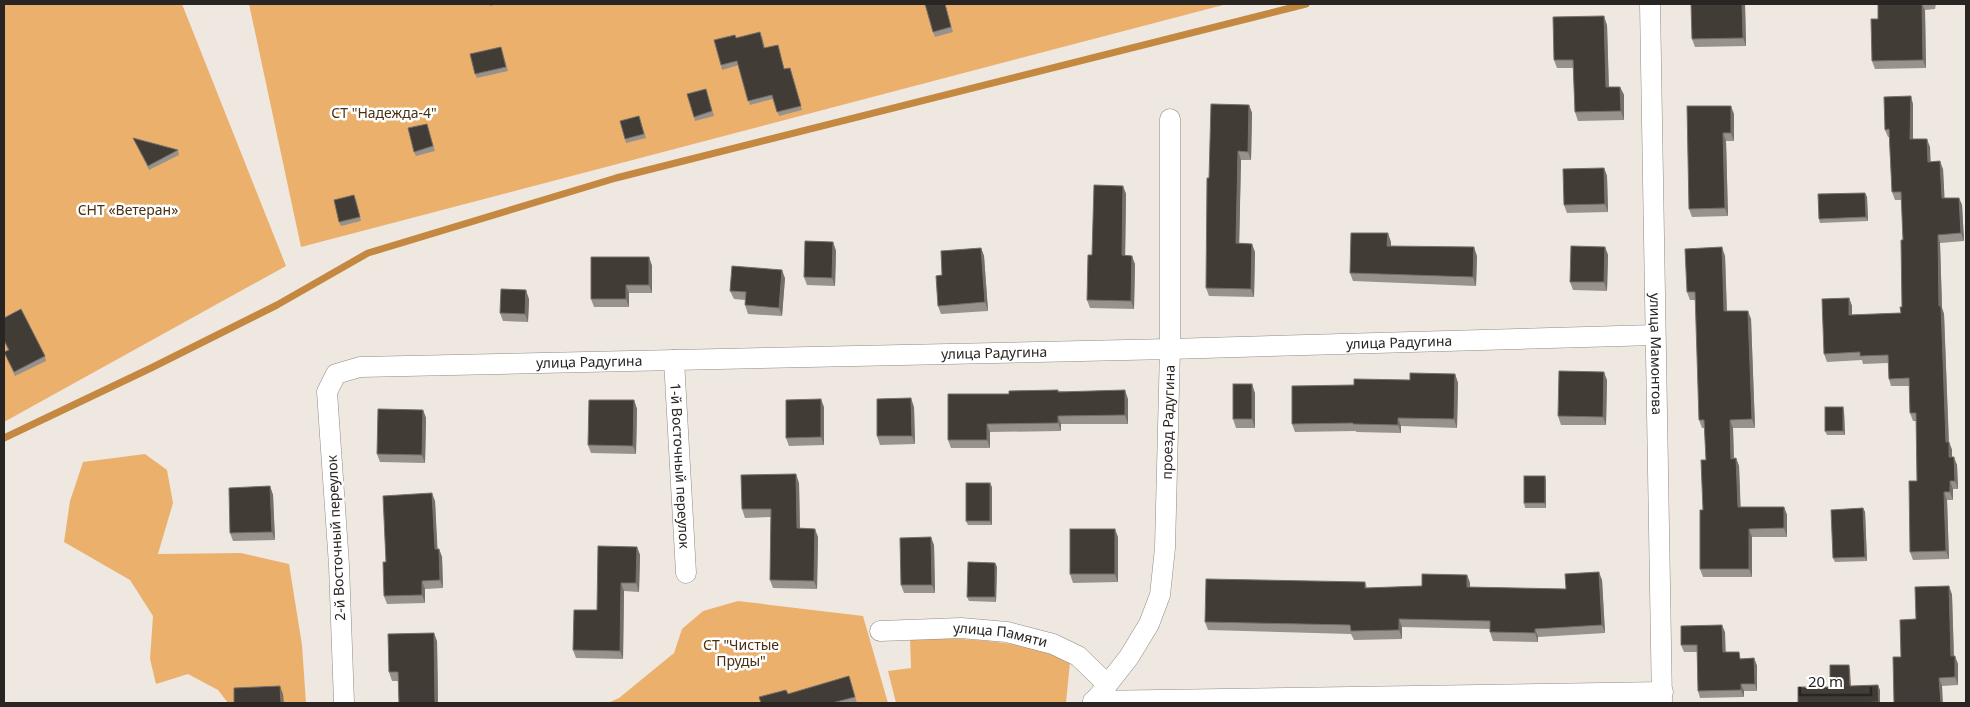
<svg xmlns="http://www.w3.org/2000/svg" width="1970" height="707" font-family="'Noto Sans',sans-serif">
<rect width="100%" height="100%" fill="#efe8e1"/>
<g fill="#ecb06d">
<path d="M4 4H182L286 266 4 422Z"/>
<path d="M249 4H1227L301 247Z"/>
<path d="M145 454 167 470 173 503 158 554 241 553 289 564 302 645 306 703H228L218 690 188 674 156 684 150 659 153 616 130 580 64 542 70 501 83 462Z"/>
<path d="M738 601 863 616 888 703H608L619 698 674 653 682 629 703 611Z"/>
<path d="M910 636C957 640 1029 638 1070 662L1066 703H896L888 671 911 668Z"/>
</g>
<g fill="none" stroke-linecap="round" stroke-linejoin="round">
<path stroke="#c48840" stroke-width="7" d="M4 438 151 368 277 305 368 253 616 178 1306 4"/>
<defs>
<g id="street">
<path id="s1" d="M1650 4 1662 703"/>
<path id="s2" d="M674 360 686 573"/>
<path id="s3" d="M880 631 961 628 1007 632 1053 644 1078 656 1107 684"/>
<path d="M1093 701 1663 692"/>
<path id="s4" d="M344 703 339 565 327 392 336 374 360 367 1170 349 1655 335"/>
<path id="s5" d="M1093 703 1129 657 1149 624 1160 595 1165 548 1170 349V119"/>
</g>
</defs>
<use href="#street" stroke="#908a84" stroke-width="21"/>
<use href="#street" stroke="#fff" stroke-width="20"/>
</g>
<g fill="#98928c">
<path d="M489 4H499L490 6Z"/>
<path d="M945 4 953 32 935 37 933 32Z"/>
<path d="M1745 4 1746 46 1695 47 1692 39Z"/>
<path d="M1878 4H1936L1935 9 1925 10 1926 68 1875 69 1872 61 1878 19Z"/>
<path d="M1607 25 1609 87H1620L1624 95V120L1578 121 1575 112 1573 68H1557L1554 60Z"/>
<path d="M762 36 765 48 778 45 784 69 790 68 802 110 779 116 773 99 750 105 739 65 722 70 721 65 736 38Z"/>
<path d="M501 47 508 71 477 78 475 74Z"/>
<path d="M707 93 714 116 695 121 687 94Z"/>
<path d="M1913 104V139L1930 147V162L1943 169 1944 198H1959L1962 205 1964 241 1940 243 1942 308 1944 314 1949 442 1952 450V457L1957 465 1958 489H1953V500H1947L1949 559 1913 560 1910 552 1917 481 1916 421H1913L1910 413 1909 386H1891L1889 379 1888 363 1863 364 1862 360 1827 362 1824 354 1849 298 1852 306V315L1901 313 1902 307 1903 240 1902 200H1895L1892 192 1889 137H1888L1885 130Z"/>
<path d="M1249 105 1252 113 1251 160H1241L1239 243 1255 252 1254 297 1209 296 1206 288 1209 178Z"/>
<path d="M1687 106 1734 114V141H1726L1728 216 1692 217 1689 209Z"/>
<path d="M639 116 646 138 626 143 625 139Z"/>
<path d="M427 124 435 151 416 156 414 152Z"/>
<path d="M133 138 178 150 179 155 149 170Z"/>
<path d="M1604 168 1607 176 1608 212 1567 213 1564 205Z"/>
<path d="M1123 186 1126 194 1125 255 1135 264 1134 309 1090 308 1087 300 1092 255Z"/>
<path d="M1865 193 1867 197 1868 221 1820 223 1819 219Z"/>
<path d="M356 199 361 221 341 226 339 222Z"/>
<path d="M833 242 836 251 835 286 807 285 804 277Z"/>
<path d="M1391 242V246L1477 256 1476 286 1353 281 1350 273Z"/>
<path d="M1605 247 1608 255 1607 291 1573 290 1570 282Z"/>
<path d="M981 248 984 256 988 311 941 314 938 306Z"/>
<path d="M1725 256 1727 311 1751 319 1755 428H1733L1734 458H1736L1739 466 1740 507H1784L1787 515V537H1752V577H1703L1700 569 1703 510 1706 460 1705 428H1702L1699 420 1696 300H1690L1687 292Z"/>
<path d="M649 257 652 266V293H629V307H594L591 299Z"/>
<path d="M785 278 782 316 748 314 745 305V300L734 299 730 291Z"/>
<path d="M529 299 528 322 503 321 500 313Z"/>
<path d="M4 318 45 356 46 361 15 376 4 352 8 350 4 341Z"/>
<path d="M1455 374 1458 383 1457 428 1401 426V433L1356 432V431L1295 432 1292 424 1354 385 1410 380Z"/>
<path d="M1607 380 1606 425H1561L1558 416Z"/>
<path d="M1058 391 1128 399V424H1061V431L990 432V448H951L948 440 1009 394Z"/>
<path d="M1255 393V428H1236L1233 419Z"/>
<path d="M634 400 637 409 636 454 591 453 588 445Z"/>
<path d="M824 407V445L789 446 786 438Z"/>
<path d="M914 407 915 444 880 445 877 436Z"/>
<path d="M1843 407 1844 411 1845 435H1827L1825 431Z"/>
<path d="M423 410 426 418 425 463 380 462 377 454Z"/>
<path d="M1545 476 1546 481V508H1525L1524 503Z"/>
<path d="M799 483 800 528 818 537 817 589 773 588 770 580 771 517 745 518 742 509Z"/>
<path d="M270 486 273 495 275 540 233 541 230 533Z"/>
<path d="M992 487V525H968L966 521Z"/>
<path d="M435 501 437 549H439L442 557 443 588 425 589V603L387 604 384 596 386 562Z"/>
<path d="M1863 508 1865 512 1867 561 1835 562 1833 558Z"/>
<path d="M1118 537V582L1073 583 1070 574Z"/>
<path d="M934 545 935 593H904L901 585Z"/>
<path d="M637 547 640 555 639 592 624 591 623 659 576 658 573 650Z"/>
<path d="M995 563 997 567 996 602 969 601 967 597Z"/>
<path d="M1467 575 1470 583V587L1566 589 1602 580 1605 633 1538 637V642L1493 641 1490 632V629L1402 627V639L1354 640 1351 634 1208 630 1205 622 1365 582 1367 588 1422 586Z"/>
<path d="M1949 586 1952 595 1954 656 1958 664V685L1942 686 1901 657 1916 619Z"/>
<path d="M1725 632V652L1742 659 1754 658 1757 666V691H1744V697L1700 698 1698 691 1697 652H1684L1681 645Z"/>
<path d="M437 641 438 703H399L398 681H392L389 672Z"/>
<path d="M849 676 857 703H761L788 694Z"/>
</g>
<g fill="#757069">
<path d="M1742 4H1745L1746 46 1743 38Z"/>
<path d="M1922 4 1925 10 1926 68 1923 60Z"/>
<path d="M1604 16 1607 25 1609 96 1606 87Z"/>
<path d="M1620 87 1624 95V120L1621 111Z"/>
<path d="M1911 96 1913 104V146L1910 139Z"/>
<path d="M1249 105 1252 113 1251 160 1248 152Z"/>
<path d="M1731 106 1734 114V141L1731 133Z"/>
<path d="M1723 133 1726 141 1728 216 1725 208Z"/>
<path d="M1927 139 1930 147 1931 170 1928 162Z"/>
<path d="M1238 151 1241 160 1239 252 1236 243Z"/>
<path d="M1940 161 1943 169 1945 206 1942 198Z"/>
<path d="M1604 168 1607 176 1608 212 1605 204Z"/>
<path d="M1123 186 1126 194 1125 264 1122 255Z"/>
<path d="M1865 193 1867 197 1868 221 1866 217Z"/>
<path d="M1959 198 1962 205 1964 241 1961 233Z"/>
<path d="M1388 233 1391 242 1390 254 1387 246Z"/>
<path d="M1938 235 1940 243 1942 308 1944 314 1949 450 1946 442 1939 306Z"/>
<path d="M833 242 836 251 835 286 832 278Z"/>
<path d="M1252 244 1255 252 1254 297 1251 289Z"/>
<path d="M1474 247 1477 256 1476 286 1473 277Z"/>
<path d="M1605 247 1608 255 1607 291 1604 282Z"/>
<path d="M1722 247 1725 256 1727 320 1724 311Z"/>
<path d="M981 248 984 256 988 311 985 302Z"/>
<path d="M1132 256 1135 264 1134 309 1131 301Z"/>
<path d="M649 257 652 266V293L649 285Z"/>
<path d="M782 270 785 278 782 316 779 308Z"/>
<path d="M626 285 629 293V307L626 299Z"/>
<path d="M526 290 529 299 528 322 525 314Z"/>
<path d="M1849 298 1852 306V322L1849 315Z"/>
<path d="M1748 311 1751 319 1755 428 1752 419Z"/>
<path d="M1604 372 1607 380 1606 425 1603 417Z"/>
<path d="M1455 374 1458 383 1457 428 1454 419Z"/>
<path d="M1252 384 1255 393V428L1252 419Z"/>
<path d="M1125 390 1128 399V424L1125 415Z"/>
<path d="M911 398 914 407 915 444 912 436Z"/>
<path d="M821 399 824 407V445L821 437Z"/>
<path d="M634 400 637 409 636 454 633 446Z"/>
<path d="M1843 407 1844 411 1845 435 1843 431Z"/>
<path d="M423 410 426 418 425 463 422 455Z"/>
<path d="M1058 416 1061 424V431L1058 423Z"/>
<path d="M1398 418 1401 426V433L1398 425Z"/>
<path d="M1730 420 1733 428 1734 467 1731 459Z"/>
<path d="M987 424 990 432V448L987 440Z"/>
<path d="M1949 442 1952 450V465L1949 457Z"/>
<path d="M1954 457 1957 465 1958 489 1955 481Z"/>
<path d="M1736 458 1739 466 1741 515 1738 507Z"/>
<path d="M796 474 799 483 800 537 797 528Z"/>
<path d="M1545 476 1546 481V508L1545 503Z"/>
<path d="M1950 481 1953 489V500L1950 492Z"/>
<path d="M990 483 992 487V525L990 521Z"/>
<path d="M270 486 273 495 275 540 272 532Z"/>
<path d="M1944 492 1947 500 1949 559 1946 551Z"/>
<path d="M432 493 435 501 438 558 435 549Z"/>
<path d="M1784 507 1787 515V537L1784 528Z"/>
<path d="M1863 508 1865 512 1867 561 1865 557Z"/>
<path d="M815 529 818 537 817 589 814 581Z"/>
<path d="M1115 529 1118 537V582L1115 574Z"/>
<path d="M1749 529 1752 537V577L1749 569Z"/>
<path d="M931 537 934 545 935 593 932 585Z"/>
<path d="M637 547 640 555 639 592 636 583Z"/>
<path d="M439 549 442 557 443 588 440 580Z"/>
<path d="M995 563 997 567 996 602 995 597Z"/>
<path d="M1599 572 1602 580 1605 633 1602 625Z"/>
<path d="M1467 575 1470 583V595L1467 587Z"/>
<path d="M422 581 425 589V603L422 595Z"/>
<path d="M621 583 624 591 623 659 620 651Z"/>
<path d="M1949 586 1952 595 1954 664 1951 656Z"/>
<path d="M1399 619 1402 627V639L1399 630Z"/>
<path d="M1722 625 1725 632 1726 659 1723 652Z"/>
<path d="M1535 629 1538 637V642L1535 633Z"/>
<path d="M434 633 437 641 438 703H435Z"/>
<path d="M1955 656 1958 664V685L1955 677Z"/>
<path d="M1754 658 1757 666V691L1755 684Z"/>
<path d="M1849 665 1850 669 1851 690 1850 686Z"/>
<path d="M1939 678 1942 686 1943 703H1941Z"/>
<path d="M1741 684 1744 691V697L1741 690Z"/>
<path d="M1878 685 1880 690V703L1879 702Z"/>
<path d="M280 686 283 694 284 703H281Z"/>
</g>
<g fill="#413c36" stroke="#757069">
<path d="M925 4H945L951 27 933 32Z"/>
<path d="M1691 4H1742L1743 38 1692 39Z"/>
<path d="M1878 4H1922L1923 60 1872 61 1871 19H1878Z"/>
<path d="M1604 16 1606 87H1620L1621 111 1575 112 1573 60H1554L1553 17Z"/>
<path d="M760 32 764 48 778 45 784 69 790 68 801 106 777 112 772 95 748 101 737 61 721 65 714 40 735 35 736 38Z"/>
<path d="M501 47 506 67 475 74 470 54Z"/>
<path d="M706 89 712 111 694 117 687 94Z"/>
<path d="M1911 96 1910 139H1927L1928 162 1940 161 1942 198H1959L1961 233 1938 235 1939 306H1941L1946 442H1949V457H1954L1955 481H1950V492H1944L1946 551 1910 552 1909 481H1917L1916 413H1910L1909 378 1889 379 1888 355 1860 356V352L1824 354 1822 299 1849 298V315L1901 313 1900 307H1902L1901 240H1903L1901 192H1892L1889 129 1885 130 1884 97Z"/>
<path d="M1211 104 1249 105 1248 152 1238 151 1236 243 1252 244 1251 289 1206 288 1207 178H1209Z"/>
<path d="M1687 106H1731V133H1723L1725 208 1689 209Z"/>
<path d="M639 116 644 134 625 139 620 121Z"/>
<path d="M427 124 433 146 414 152 408 128Z"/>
<path d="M133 138 178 150 148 166Z"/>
<path d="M1604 168 1605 204 1564 205 1563 169Z"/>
<path d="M1094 185 1123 186 1122 255 1132 256 1131 301 1087 300 1088 255H1092Z"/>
<path d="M1865 193 1866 217 1819 219 1818 194Z"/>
<path d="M354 195 360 217 339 222 334 200Z"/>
<path d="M1351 233H1388L1387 246 1474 247 1473 277 1350 273Z"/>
<path d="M805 241 833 242 832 278 804 277Z"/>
<path d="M1571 246 1605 247 1604 282H1570Z"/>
<path d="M1722 247 1724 311H1748L1752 419 1730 420 1731 459 1736 458 1738 507H1784V528L1749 529V569H1700V510H1703L1701 460H1706L1704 420H1699L1695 292H1687L1685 249Z"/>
<path d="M981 248 985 302 938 306 936 276 942 275 941 251Z"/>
<path d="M591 257H649V285H626V299H591Z"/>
<path d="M732 266 782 270 779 308 745 305 746 292 730 291Z"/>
<path d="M501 289 526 290 525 314 500 313Z"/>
<path d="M21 309 45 356 14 372 4 352 9 350 4 340V318Z"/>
<path d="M1559 371 1604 372 1603 417 1558 416Z"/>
<path d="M1410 373 1455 374 1454 419 1398 418V425L1353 424V423L1292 424V386L1354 385V379L1410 380Z"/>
<rect x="1233" y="384" width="19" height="35"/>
<path d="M1058 390V392L1125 390V415L1058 416V423L987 424V440H948V394H1009V391Z"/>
<path d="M911 398 912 436H877V399Z"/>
<path d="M821 399V437L786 438V400Z"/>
<path d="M589 400H634L633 446 588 445Z"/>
<rect x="1825" y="407" width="18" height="24"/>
<path d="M378 409 423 410 422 455 377 454Z"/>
<path d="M796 474 797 528 815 529 814 581 770 580 771 509H742L741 475Z"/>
<rect x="1524" y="476" width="21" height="27"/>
<rect x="966" y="483" width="24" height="38"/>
<path d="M270 486 272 532 230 533 229 488Z"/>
<path d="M432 493 435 549H439L440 580 422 581V595L384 596 383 562H386L383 496Z"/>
<path d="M1863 508 1865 557 1833 558 1831 510Z"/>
<rect x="1070" y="529" width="45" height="45"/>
<path d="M931 537 932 585H901L900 538Z"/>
<path d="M598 546 637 547 636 583H621L620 651 573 650 574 610H597Z"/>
<path d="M968 562 995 563V597H967Z"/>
<path d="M1599 572 1602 625 1535 629V633L1490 632V621L1399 619V630L1351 631 1350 625 1205 622 1206 579 1365 582V588L1422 586V574L1467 575V587L1566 589 1565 574Z"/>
<path d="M1949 586 1951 656H1955V677L1939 678 1941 703H1894L1893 657H1901L1900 620 1916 619 1915 587Z"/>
<path d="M1722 625 1723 652H1739L1740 659 1754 658 1755 684H1741V690L1698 691 1697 645H1681V626Z"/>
<path d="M434 633 435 703H399L398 672H389L388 634Z"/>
<path d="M1830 665H1849L1850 686 1878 685 1879 702 1856 703H1798V687H1830Z"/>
<path d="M849 676 855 697 832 703H761L759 697 786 690 788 694Z"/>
<path d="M280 686 281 703H234V688Z"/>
</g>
<g text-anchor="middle" stroke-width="5" stroke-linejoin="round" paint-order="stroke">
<g font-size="14" fill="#4a3012" stroke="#fff">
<text x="384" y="118">СТ "Надежда-4"</text>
<text x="128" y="215">СНТ «Ветеран»</text>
<text x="741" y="650">СТ "Чистые<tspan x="741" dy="16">Пруды"</tspan></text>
</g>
<g font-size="14" fill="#282523" stroke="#fff">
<text dy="5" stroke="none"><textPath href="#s4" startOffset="1396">улица Радугина</textPath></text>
<text dy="5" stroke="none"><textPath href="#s4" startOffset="991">улица Радугина</textPath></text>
<text dy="5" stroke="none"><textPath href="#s1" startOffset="350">улица Мамонтова</textPath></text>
<text dy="5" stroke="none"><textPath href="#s4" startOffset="586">улица Радугина</textPath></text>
<text dy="5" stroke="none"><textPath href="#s5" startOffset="301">проезд Радугина</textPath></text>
<text dy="5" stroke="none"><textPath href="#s2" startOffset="106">1-й Восточный переулок</textPath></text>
<text transform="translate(336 538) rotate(-93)" y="5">2-й Восточный переулок</text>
<text dy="5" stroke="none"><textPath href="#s3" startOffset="121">улица Памяти</textPath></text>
</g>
</g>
<rect width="1970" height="707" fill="none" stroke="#282523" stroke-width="10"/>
<path d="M1800 687v8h71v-8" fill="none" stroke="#282523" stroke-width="2.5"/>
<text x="1808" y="687" font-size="15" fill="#282523" stroke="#ffffff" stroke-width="4" paint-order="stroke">20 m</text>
</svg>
